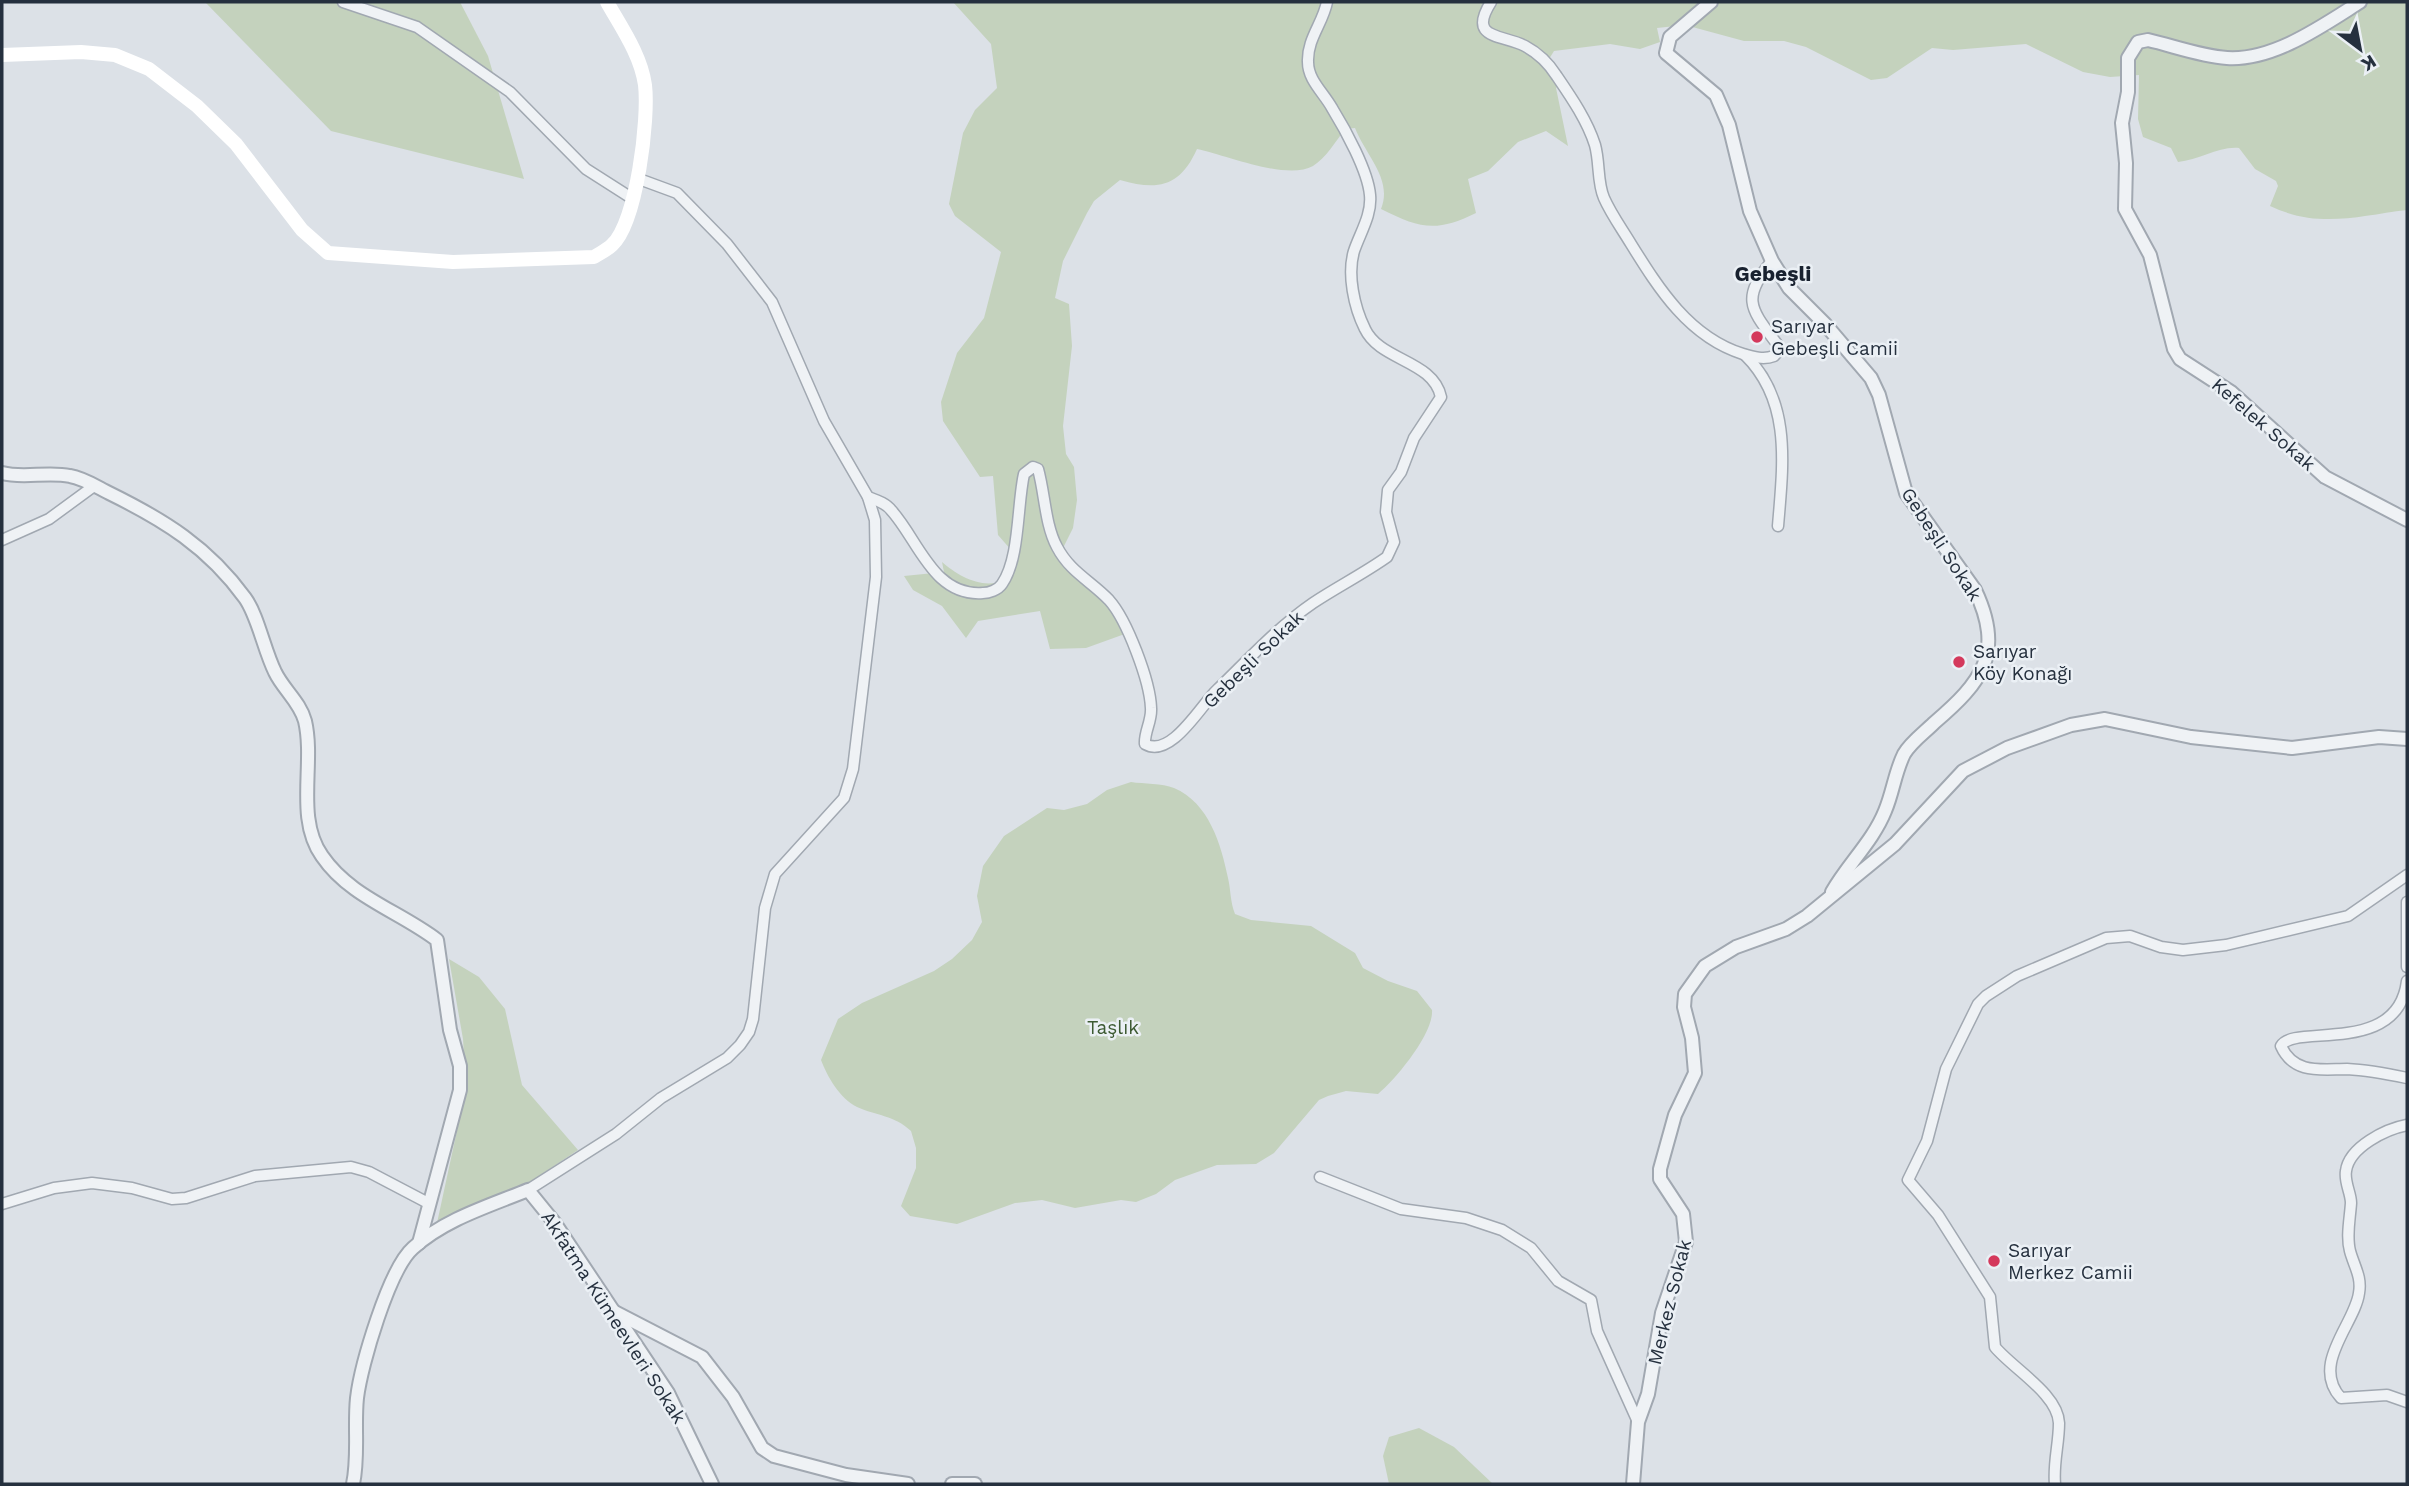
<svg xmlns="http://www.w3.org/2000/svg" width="2409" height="1486" font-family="'Work Sans',sans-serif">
<rect width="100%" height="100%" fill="#dce1e7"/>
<g fill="#c4d2bd">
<path d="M205 2H460L488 56 524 179 331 131Z"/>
<path d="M953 2H2407V210C2357 216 2319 229 2270 206L2278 186 2276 181 2255 169 2239 148C2219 146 2199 160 2178 162L2171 148 2143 137 2138 119 2139 75 2110 77 2083 72 2026 44 1953 50 1932 48 1887 78 1871 80 1806 47 1784 41H1744L1685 25 1657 28 1660 42 1640 49 1610 44 1554 51 1549 59 1565 80 1556 88 1568 146 1546 131 1518 142 1488 171 1468 179 1476 213C1436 233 1419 228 1381 209 1393 179 1366 156 1355 128L1345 129C1336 141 1326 158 1313 166 1287 181 1226 155 1197 149 1180 187 1158 191 1120 180L1094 201 1087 213 1063 261 1055 298 1069 304 1072 346 1063 426 1066 454 1074 467 1077 500 1073 528 1063 548 1075 566 1114 597 1133 631 1086 648 1050 649 1040 611 978 621 966 638 942 606 913 590 904 576 944 572 942 562C958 576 983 590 1004 580L1012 551 998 535 993 476 980 477 943 421 941 402 957 353 984 318 1001 252 955 216 949 204 963 133 975 110 997 88 991 44Z"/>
<path d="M1131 782C1144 784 1162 783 1174 788 1209 803 1221 844 1228 878 1231 891 1230 901 1235 914L1251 920 1311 926 1355 953 1363 968 1388 981 1417 991 1432 1010C1434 1033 1396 1079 1378 1094L1346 1091 1328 1096 1319 1100 1274 1153 1256 1164 1217 1165 1175 1180 1156 1194 1136 1202 1121 1200 1075 1208 1042 1200 1015 1203 957 1224 910 1216 901 1206 916 1168V1148L911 1131C894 1115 877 1116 857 1107 840 1099 827 1076 821 1060L838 1019 862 1003 934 971 952 959 972 940 982 922 977 896 983 866 1004 836 1047 808 1064 810 1087 804 1107 790Z"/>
<path d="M449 959 479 977 505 1009 522 1085 578 1150 524 1186 437 1223 466 1089 463 1039Z"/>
<path d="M1419 1428 1454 1447 1493 1484H1389L1383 1456 1389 1437Z"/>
</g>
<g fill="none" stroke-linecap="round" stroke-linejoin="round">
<defs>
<g id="minor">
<path d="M343 2 417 27 510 92 586 169 633 199"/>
<path d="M1491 2C1467 40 1502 34 1525 46 1538 53 1549 64 1556 75 1571 97 1587 120 1595 145 1600 163 1597 182 1604 198 1611 214 1622 229 1631 244 1659 289 1689 337 1743 354 1753 357 1764 360 1774 356L1779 350 1777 344C1751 309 1740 299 1772 261"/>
<path d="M1745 355C1792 401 1783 465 1778 526"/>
<path d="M868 497C876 500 886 503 891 510 918 539 933 597 983 593 989 593 998 590 1002 584 1020 558 1017 505 1024 474L1033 467 1038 469C1045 494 1045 525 1057 547 1070 572 1091 581 1109 600 1127 620 1150 681 1151 708 1152 721 1144 732 1145 744 1171 759 1201 705 1217 690 1248 660 1278 627 1313 603 1337 587 1363 574 1387 557L1394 542 1386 512 1388 490 1401 472 1414 438 1441 397C1433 360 1380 361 1365 329 1354 307 1347 274 1354 251 1360 233 1372 215 1370 195 1368 171 1345 129 1332 108 1323 92 1308 80 1308 62 1307 39 1323 23 1327 2"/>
<path d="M2 540 49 519 94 486"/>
<path d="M2407 902V967"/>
<path d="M2407 981C2398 1057 2293 1023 2281 1046 2294 1075 2322 1069 2347 1069 2367 1070 2388 1074 2407 1078"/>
<path d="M2407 1125C2386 1129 2349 1147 2346 1171 2344 1182 2351 1193 2351 1203 2350 1219 2346 1236 2350 1251 2354 1266 2362 1277 2359 1293 2355 1324 2310 1364 2341 1398L2387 1395 2407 1402"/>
<path d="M1320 1177 1401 1209 1466 1218 1502 1230 1531 1248 1558 1281 1591 1300 1597 1331 1638 1422"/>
<path d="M528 1190 616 1134 661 1098 727 1058 740 1045 749 1032 753 1019 765 908 775 874 844 798 853 769 876 577 875 520 868 497 824 421 772 302 727 244 677 193 639 179"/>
<path d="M2 1204 54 1188 92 1183 132 1188 172 1199 186 1198 255 1176 351 1167 369 1172 430 1204"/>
<path d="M2055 1484C2053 1463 2059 1444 2059 1423 2058 1394 2012 1368 1995 1347L1990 1297 1938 1215 1908 1180 1927 1141 1946 1069 1978 1004 1986 996 2017 976 2106 938 2130 936 2161 947 2183 950 2226 945 2348 916 2407 875"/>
</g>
<g id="tertiary">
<path d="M1711 2 1670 37 1666 53 1716 95 1729 125 1750 211 1772 261 1789 288 1825 324 1871 378 1879 395 1906 493 1975 590C2005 653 1982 682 1934 723 1924 733 1911 742 1904 754 1895 772 1893 792 1885 811 1873 841 1848 864 1832 892"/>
<path d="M2360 2C2322 26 2273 61 2227 58 2200 56 2174 46 2148 40L2138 42 2128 58V92L2122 123 2126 163 2125 209 2150 255 2174 349 2180 359 2231 392 2325 477 2407 520"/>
<path d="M2 473C24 479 47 471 70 476 83 478 97 487 109 493 164 520 208 547 245 598 258 616 264 650 275 672 283 689 300 702 305 721 315 764 295 818 322 856 350 897 399 911 437 940L450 1030 460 1066V1090L419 1243"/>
<path d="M615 1312 702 1357 733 1397 762 1448 774 1456 846 1475 908 1484"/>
<path d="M353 1484C359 1456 354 1427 357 1398 361 1365 389 1269 413 1248 445 1219 489 1206 528 1190L554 1222 668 1393 712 1484"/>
<path d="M952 1484H975"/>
<path d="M1633 1484 1638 1422 1648 1394 1662 1313 1686 1242 1683 1214 1660 1179V1169L1675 1115 1695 1073 1692 1038 1684 1007 1685 994 1705 966 1736 947 1786 929 1807 916 1895 844 1963 771 2007 748 2071 725 2105 719 2191 737 2292 748 2379 737 2407 739"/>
</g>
</defs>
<use href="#minor" stroke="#a1a8b1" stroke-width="13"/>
<use href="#tertiary" stroke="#a1a8b1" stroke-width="16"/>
<use href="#minor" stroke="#eff2f5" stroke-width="10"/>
<use href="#tertiary" stroke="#eff2f5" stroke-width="12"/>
<path stroke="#fff" stroke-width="14" d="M2 55 81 52 115 55 149 69 197 106 236 144 302 230 328 253 453 262 594 257C600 253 607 250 612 245 637 222 649 118 645 85 641 55 621 27 607 2"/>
</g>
<g fill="#d4395c" stroke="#ebf0f5" stroke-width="2.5">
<circle cx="1757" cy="337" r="7"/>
<circle cx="1959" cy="662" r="7"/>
<circle cx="1994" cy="1261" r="7"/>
</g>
<g text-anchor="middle" stroke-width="5" stroke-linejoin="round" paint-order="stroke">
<g font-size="19" fill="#25303e" stroke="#ebf0f5" text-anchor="start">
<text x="1771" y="333">Sarıyar<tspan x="1771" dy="22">Gebeşli Camii</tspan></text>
<text x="1973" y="658">Sarıyar<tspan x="1973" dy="22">Köy Konağı</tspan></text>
<text x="2008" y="1257">Sarıyar<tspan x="2008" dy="22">Merkez Camii</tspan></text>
</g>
<g font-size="19" fill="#25303e" stroke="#ebf0f5">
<text transform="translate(2264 424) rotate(41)" y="7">Kefelek Sokak</text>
<text transform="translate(1942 544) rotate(57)" y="7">Gebeşli Sokak</text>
<text transform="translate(1253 659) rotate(-44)" y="7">Gebeşli Sokak</text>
<text transform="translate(1669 1302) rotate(-76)" y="7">Merkez Sokak</text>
<text transform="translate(614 1317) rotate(57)" y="7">Akfatma Kümeevleri Sokak</text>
</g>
<g font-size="19" fill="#3c5a32" stroke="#ebf0f5">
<text x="1113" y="1034">Taşlık</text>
</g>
<g font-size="21" font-weight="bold" fill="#18212f" stroke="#ebf0f5">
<text x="1773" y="281">Gebeşli</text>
</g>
</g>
<rect width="2409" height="1486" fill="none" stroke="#25303e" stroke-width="7"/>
<g transform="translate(2360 49) rotate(148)" stroke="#ebf0f5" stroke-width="5" paint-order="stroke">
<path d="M0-5L12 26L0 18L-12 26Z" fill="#25303e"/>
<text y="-10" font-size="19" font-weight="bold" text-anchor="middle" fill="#25303e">K</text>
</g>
</svg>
